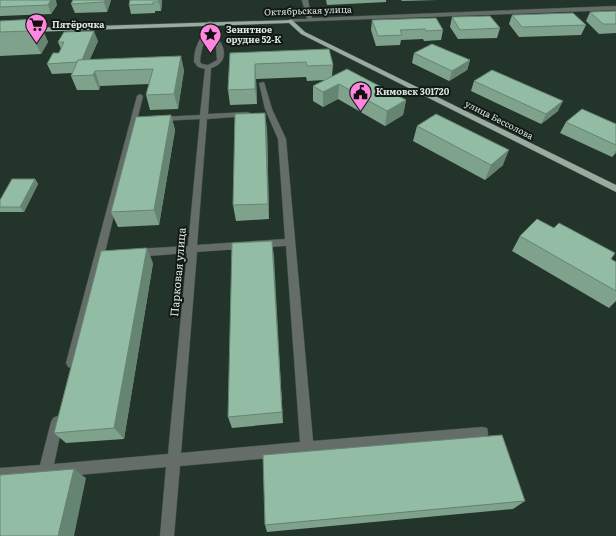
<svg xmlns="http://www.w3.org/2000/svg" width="616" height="536" font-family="Literata,serif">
<rect width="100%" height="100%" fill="#23342a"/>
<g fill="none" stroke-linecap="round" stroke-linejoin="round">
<defs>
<g id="minor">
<path d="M302 0H308L312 18 616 6V10L288 22 287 21 290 19H307Z"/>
<path d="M210 21 213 23 212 32C225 43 231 62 211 68L208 114 248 112 252 114 248 116 207 119 197 245 285 239 278 139 265 109 259 83 264 82 272 109 286 139 313 441 482 427 487 428 488 433 487 438 482 439 180 466 174 536H160L166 467 0 482V468L40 465 51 422 53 418 57 416 61 418 63 422 54 464 168 454 187 253 136 257 133 256 131 253 133 250 136 249 188 246 200 119 160 121 156 119 160 117 200 115 205 69 198 67 194 62C194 56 195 49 198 43 203 33 206 35 207 23ZM209 36 216 46 217 60 208 65 202 64 200 62C201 52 202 44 209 36ZM286 246 300 442 181 453 197 252Z"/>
<path d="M140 94 143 96 78 363 76 367 72 368 68 367 66 363 137 96Z"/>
</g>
<path id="major" d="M292 20 305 32 616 185V192L301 34 289 23 30 32 27 30 30 28Z"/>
</defs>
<use href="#minor" stroke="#415047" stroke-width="1"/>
<use href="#major" stroke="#415047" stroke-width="1"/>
<use href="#minor" fill="#656d68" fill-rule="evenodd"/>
<use href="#major" fill="#9aaba0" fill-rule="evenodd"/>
</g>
<g fill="#7ea28c">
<path d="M0 0 57 5 51 14 0 16Z"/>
<path d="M73 0H111L107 12 75 13 71 4Z"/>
<path d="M162 0V2L161 11H155V13L131 14 129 5Z"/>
<path d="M326 0H386V2L327 5Z"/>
<path d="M401 0H438L402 1Z"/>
<path d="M616 11V33L599 34 586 21 590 12Z"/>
<path d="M512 15 586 25 581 35 519 37 509 24Z"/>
<path d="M452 17 500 28 497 38 458 39 450 27Z"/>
<path d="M38 19 48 42 41 54 0 56V21Z"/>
<path d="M372 20 443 30 441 40 424 41 423 39 401 40 400 45 376 46 371 30Z"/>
<path d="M98 41 90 59 184 70 178 109 150 110 146 95 149 84 100 86 99 90H77L71 76 72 73 52 74 47 64 59 53 61 49 58 42Z"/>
<path d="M230 53 333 65 332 76 406 100 403 115 385 126 338 99 323 107 313 101V86L325 80 307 81 306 77 256 79 257 104 230 105 228 90Z"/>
<path d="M414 53 470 60 467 70 449 81 412 63Z"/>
<path d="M474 81 558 111 541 124 471 91Z"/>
<path d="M171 115 175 130 159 225 118 227 111 212Z"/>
<path d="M566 122 616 124V153L612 157 560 133Z"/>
<path d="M417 126 503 165 485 180 413 141Z"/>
<path d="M267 128 269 219 236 221 233 205Z"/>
<path d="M35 179 38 184 24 212H0V200Z"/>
<path d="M520 236 611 259 616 262V301L609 308 512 251Z"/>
<path d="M272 241 283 423 232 428 228 417Z"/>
<path d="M153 263 124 439 66 443 54 433Z"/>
<path d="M525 501 513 509 267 532 265 525Z"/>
</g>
<g fill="#668472">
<path d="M51 0H56L57 5 51 14 48 5Z"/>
<path d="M105 0H111L107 12 104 2Z"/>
<path d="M159 0H162V2L161 11 159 2Z"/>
<path d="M38 19 48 42 41 54 30 31Z"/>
<path d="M94 31 98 41 84 72 80 62Z"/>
<path d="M181 56 184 70 178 109 174 94Z"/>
<path d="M470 60 467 70 449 81 452 71Z"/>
<path d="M255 64 256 79 257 104 255 89Z"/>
<path d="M95 71 100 86 99 90 93 75Z"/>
<path d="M339 84 338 99 323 107V92Z"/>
<path d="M406 100 403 115 385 126 387 111Z"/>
<path d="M563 101 558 111 541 124 546 114Z"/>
<path d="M265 113 267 128 269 219 268 204Z"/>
<path d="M171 115 175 130 159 225 154 210Z"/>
<path d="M509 150 503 165 485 180 491 165Z"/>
<path d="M616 150V153L612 157Z"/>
<path d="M35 179 38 184 24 212 20 207Z"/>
<path d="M272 241 274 256 283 423 282 412Z"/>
<path d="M147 248 153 263 124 439 114 428Z"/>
<path d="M74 469 86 478 74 536H58Z"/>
</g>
<g fill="#92bca3" stroke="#668472">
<path d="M0 0H51L48 5 0 7Z"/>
<path d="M73 0H105L104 2 71 4Z"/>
<path d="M130 0H159V2H153V4L129 5Z"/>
<path d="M616 11V24H603L590 12Z"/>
<path d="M573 13 586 25 522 27 512 15Z"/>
<path d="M490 16 500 28 460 30 452 17Z"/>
<path d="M436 18 443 30 426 31 425 29 400 30 402 35 378 36 372 20Z"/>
<path d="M38 19 30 31 0 32V21Z"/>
<path d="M94 31 82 60H78L77 62 47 64 53 53H59L64 42H58L64 32Z"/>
<path d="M432 44 470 60 452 71 414 53Z"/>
<path d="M329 49 333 65 307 66 306 62 255 64V89L228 90 230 53Z"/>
<path d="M181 56 174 94 146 95 153 69 95 71 93 75 71 76 78 60Z"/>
<path d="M347 69 406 100 387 111 339 84 323 92 313 86Z"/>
<path d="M492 70 563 101 546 114 474 81Z"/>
<path d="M582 109 616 124V145L566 122Z"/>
<path d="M265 113 268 204 233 205 235 114Z"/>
<path d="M436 114 509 150 491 165 417 126Z"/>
<path d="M171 115 154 210 111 212 136 117Z"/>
<path d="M12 179H35L20 207H0V200Z"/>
<path d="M537 219 554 228 559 223 615 253 611 259 616 262V291L520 236Z"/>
<path d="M272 241 282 412 228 417 232 243Z"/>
<path d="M147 248 114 428 54 433 101 251Z"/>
<path d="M502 435 525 501 265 525 263 455Z"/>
<path d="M74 469 58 536H0V475Z"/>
</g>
<defs>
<symbol id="supermarket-pin" viewBox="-11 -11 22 30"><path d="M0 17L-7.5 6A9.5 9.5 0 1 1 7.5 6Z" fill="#ff85df" stroke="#121915"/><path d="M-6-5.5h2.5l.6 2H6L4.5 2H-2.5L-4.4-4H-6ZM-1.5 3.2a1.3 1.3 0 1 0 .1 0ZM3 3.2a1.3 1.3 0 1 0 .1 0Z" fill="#111"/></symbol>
<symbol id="sight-pin" viewBox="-11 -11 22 30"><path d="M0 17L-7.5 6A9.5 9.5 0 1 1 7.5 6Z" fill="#ff85df" stroke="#121915"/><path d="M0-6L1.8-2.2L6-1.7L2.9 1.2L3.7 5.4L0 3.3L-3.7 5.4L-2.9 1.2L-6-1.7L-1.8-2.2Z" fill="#111"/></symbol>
<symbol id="civic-pin" viewBox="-11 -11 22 30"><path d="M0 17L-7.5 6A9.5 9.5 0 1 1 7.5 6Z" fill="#ff85df" stroke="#121915"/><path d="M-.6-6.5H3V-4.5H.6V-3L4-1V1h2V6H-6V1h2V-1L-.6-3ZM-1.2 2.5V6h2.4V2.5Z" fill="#111"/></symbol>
</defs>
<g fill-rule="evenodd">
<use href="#supermarket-pin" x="24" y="12" width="25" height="34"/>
<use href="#sight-pin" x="198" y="22" width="25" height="34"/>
<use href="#civic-pin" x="348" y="80" width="25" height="34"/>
</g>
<g text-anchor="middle" stroke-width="4" stroke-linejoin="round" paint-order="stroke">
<g font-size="9" fill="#dce6e0" stroke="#121915">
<text transform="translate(308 11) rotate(-2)" y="3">Октябрьская улица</text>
<text transform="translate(499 120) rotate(27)" y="3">улица Бессолова</text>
</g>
<g font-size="9" font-weight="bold" fill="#dce6e0" stroke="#121915" text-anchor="start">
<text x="52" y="28">Пятёрочка</text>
<text x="226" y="33">Зенитное<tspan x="226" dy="10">орудие 52-К</tspan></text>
<text x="376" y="95">Кимовск 301720</text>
</g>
<g font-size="11" fill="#dce6e0" stroke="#121915">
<text transform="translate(178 272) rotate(-85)" y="4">Парковая улица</text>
</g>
</g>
</svg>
